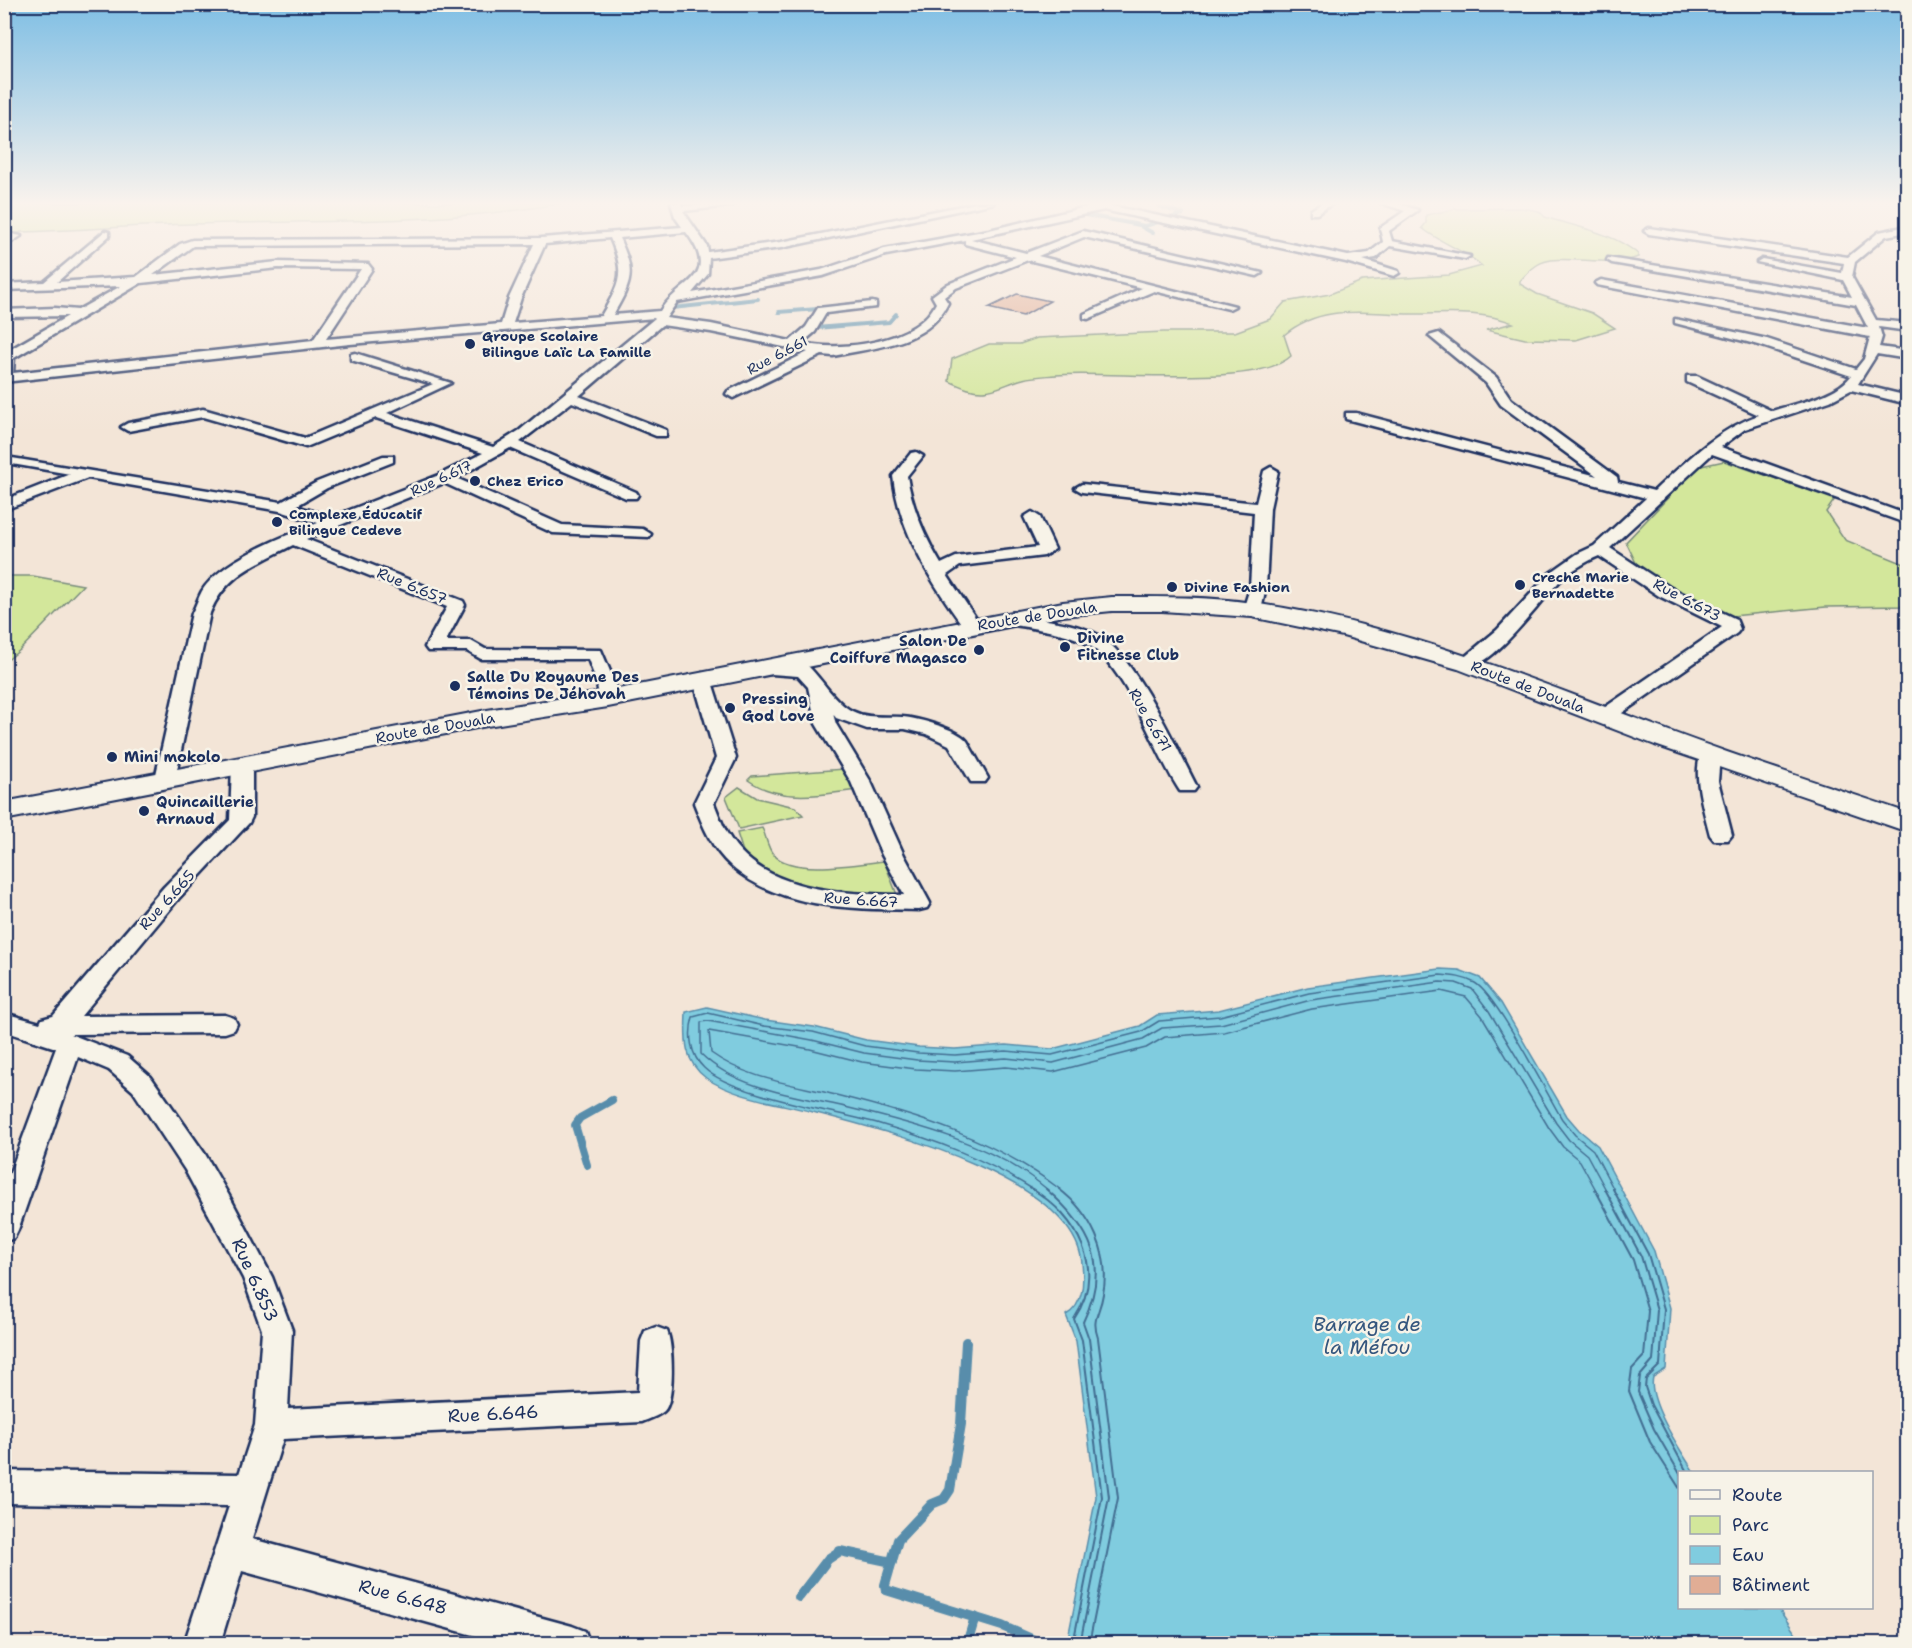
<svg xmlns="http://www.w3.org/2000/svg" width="1912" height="1648" font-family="'Shantell Sans',sans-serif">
<rect width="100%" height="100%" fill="#f3e5d7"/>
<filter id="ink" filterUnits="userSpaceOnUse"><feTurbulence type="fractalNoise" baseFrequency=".0167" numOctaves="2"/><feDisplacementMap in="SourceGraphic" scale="12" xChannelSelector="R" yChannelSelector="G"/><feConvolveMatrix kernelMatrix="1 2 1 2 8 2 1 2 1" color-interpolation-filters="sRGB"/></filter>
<g filter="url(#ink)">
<g fill="#d3e79b" stroke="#778b7c" stroke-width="1.5">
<path d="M5 203H564C440 225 316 220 190 224 134 226 78 230 21 232L5 238Z"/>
<path d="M1521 208 1539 211 1545 217C1576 227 1612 232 1638 254V257C1609 269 1557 251 1537 265 1531 269 1525 275 1520 281V284L1537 294 1592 313 1615 328 1576 340 1525 339 1486 330 1513 323C1478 310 1448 314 1412 314 1366 314 1323 303 1284 335L1291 356C1257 389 1107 370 1056 375 1045 376 1034 376 1023 379 1010 382 998 390 984 391 972 392 960 386 949 381L952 359 989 344H1020L1037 338 1164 332H1235L1270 319 1285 302 1330 294 1362 281 1449 275 1482 266C1465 250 1440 243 1422 228L1426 223V215L1455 209Z"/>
<path d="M1724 461 1835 499 1826 512 1845 540 1907 565V606L1826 607 1732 616 1673 589 1638 567 1626 542 1697 467Z"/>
<path d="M5 576H33L83 585 20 650 5 662Z"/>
<path d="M844 769 857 790C820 795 781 803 748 780L752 776Z"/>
<path d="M739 787 757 798 795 807 803 815 739 829 726 797Z"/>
<path d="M762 828C766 835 767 847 773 854 792 876 857 864 884 861L899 900 846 898 789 884 756 872 744 855 737 833Z"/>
</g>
<path fill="#80ccdf" stroke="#588dab" stroke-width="1.5" d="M1440 969 1459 970 1480 978 1501 1003 1567 1116 1579 1130 1598 1146 1654 1251 1670 1308 1666 1369 1653 1377C1647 1401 1681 1451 1694 1472H1680V1608H1778L1802 1643H1067L1096 1497 1076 1341 1066 1315C1084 1305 1084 1282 1082 1263 1073 1177 882 1130 813 1112 779 1103 735 1098 706 1078 683 1061 685 1037 686 1012L707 1007 765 1020 814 1027 866 1040 919 1047 955 1049 1006 1045 1052 1049 1140 1026 1157 1015 1219 1010 1308 987Z"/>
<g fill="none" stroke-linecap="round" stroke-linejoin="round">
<g stroke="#436e92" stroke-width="1.5">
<path d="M1034 1190C986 1159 935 1140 880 1124 839 1112 731 1095 704 1068 690 1055 688 1034 693 1017L708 1013 764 1026 813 1032 865 1046 918 1053 955 1055 1006 1051 1052 1055 1141 1032 1159 1021 1220 1016 1309 993 1440 975C1453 976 1464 977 1475 983 1497 996 1546 1092 1562 1119L1575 1135 1593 1150 1614 1190"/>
<path d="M1048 1190C992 1142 911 1123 841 1106 795 1096 735 1088 701 1054V1022L708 1021 812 1040 864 1053 917 1060 955 1062 1006 1058 1053 1063 1143 1039 1162 1028 1221 1024 1311 1000 1440 982 1456 983 1472 989 1489 1011 1556 1123 1569 1140 1587 1155 1606 1190"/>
<path d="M1061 1190C995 1139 916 1115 836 1095 793 1084 747 1079 711 1053L709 1031 810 1049 862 1062 916 1069 955 1071 1006 1067 1053 1072 1146 1048 1165 1037 1224 1032 1312 1009 1441 991 1466 997 1482 1016 1549 1128 1563 1147 1580 1161 1596 1190"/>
</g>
<g stroke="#436e92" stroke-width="2">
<path d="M1032 1189C1078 1217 1107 1270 1074 1319L1082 1340 1102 1497 1073 1644"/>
<path d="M1046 1189C1091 1228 1111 1265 1083 1322L1089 1339 1109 1497 1080 1644"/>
<path d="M1059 1189C1091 1213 1111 1254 1103 1294 1100 1314 1091 1318 1098 1338L1118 1498 1089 1644"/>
<path d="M1595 1189 1633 1260 1648 1311 1644 1356 1632 1369 1629 1391 1650 1442 1680 1489"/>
<path d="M1605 1189 1641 1256 1657 1310 1653 1361 1640 1376 1638 1392 1654 1429 1680 1474"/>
<path d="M1613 1189 1648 1254 1664 1309 1660 1365 1646 1379 1645 1387 1651 1405 1687 1472"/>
</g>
<g stroke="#588dab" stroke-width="4">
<path d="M1080 214 1145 226 1183 214 1159 206 1158 203"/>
<path d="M1145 226 1142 227 1153 233"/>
<path d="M672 308 758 299"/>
<path d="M779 312 818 309"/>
<path d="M816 328 889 322 896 314"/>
</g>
<path stroke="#588dab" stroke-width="8" d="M587 1165 575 1125 580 1118 612 1100"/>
<g stroke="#588dab" stroke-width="10">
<path d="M966 1342 961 1424 950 1490 944 1499 932 1504 898 1540 885 1585 886 1590 1002 1626 1043 1644"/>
<path d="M799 1597 828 1559 840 1551 892 1562"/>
<path d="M967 1644 975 1617"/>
</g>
</g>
<path fill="#e1ad95" stroke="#1b2f5e" stroke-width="1.5" d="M1017 294 1050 301 1023 316 988 308Z"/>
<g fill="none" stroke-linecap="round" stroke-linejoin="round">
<defs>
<g id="minor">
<path d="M671 203H681L682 206 736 203 731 206 683 211 707 246 708 252 781 242 976 203H994L781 248 709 258 708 274 692 293 821 270 884 249 989 230 1103 203H1114L1112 206 1348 256 1369 253 1383 242 1380 228 1405 211 1381 203H1396L1418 210 1389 231 1392 241 1470 256 1465 259 1390 246 1376 258 1363 260 1398 271 1399 273 1394 276 1346 262 1104 210 971 239 1026 253 1083 231 1262 273 1257 276 1084 237 1038 256 1235 306 1229 309 1154 291 1088 319 1084 318V314L1142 288 1028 260 956 288 944 297 948 303C927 346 874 347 833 356L822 355 733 398 726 394 728 391 808 352 711 332 662 325 579 396 666 430V436H656L572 402 520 442 636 492 638 495 636 498H626L510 448 456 478 562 525 643 529 651 534 649 537 553 533 444 483 306 539 463 601 465 605 446 641H471L485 649 601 650 615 683 617 699 615 703 608 705 599 699 597 683 588 659H481L467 651H428L425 647 447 607 293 545C257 564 226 574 210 613L175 779 172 783H158L155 779 192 613C196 606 198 598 202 591 221 560 284 536 318 523L280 511 88 478 4 510V500L70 474 12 464V458L281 502 317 482 383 456H393V462L327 488 296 506 332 517 439 475 483 453 376 418 306 447 203 417 128 431 121 427 128 423 203 409 305 438 433 384 351 360V354L355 353 451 383 387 413 493 447 520 430 655 318 350 344 4 382V353L68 316 4 317V310L55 308 78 310 121 286 4 290V284L44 282 105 231 109 232V236L57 282 136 277 180 244 192 240 541 238 682 227 675 217ZM686 232C722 279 679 280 660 311L613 315C632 282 636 273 619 238ZM610 238C626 274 620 283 601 316L513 323 521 298 545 244ZM965 240V244L1016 257 948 284 932 296 936 303C917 343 840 352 802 343L815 332 826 313 876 307V303L872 302 818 308 806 327 790 341 711 324 666 318 677 302 823 276 886 255ZM534 244 509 298 501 324 326 339 372 269 368 264 278 262 153 275 193 246ZM278 268 361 269 313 340 13 373 14 358 141 283Z"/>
<path d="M1322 203H1333L1317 214H1311V210Z"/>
<path d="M1908 226V232L1886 236 1855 262 1852 277 1876 320 1908 323V331L1879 327 1882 337 1879 347 1908 351V359L1877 354 1858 384 1908 396V404L1851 390 1830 401 1745 429 1721 447 1908 515V524L1712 454 1610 548 1671 588 1736 619 1740 629 1737 633 1612 720H1598L1595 716 1598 712 1722 627 1659 596 1599 556C1585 562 1572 570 1560 581 1541 600 1488 675 1461 668L1458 664 1461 660 1497 630 1550 573 1577 554 1594 546 1646 498 1346 419V413H1356L1597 476 1501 405 1486 383 1429 336 1439 333 1496 377 1511 399 1617 477 1618 482 1654 491C1686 461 1718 429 1759 415L1687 382V376H1697L1772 411C1796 403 1835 397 1851 376L1759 345 1675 323V319L1767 339 1856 369 1864 359 1870 337 1597 285 1595 283 1601 280 1868 328 1856 305 1612 263 1607 260 1608 258 1852 297 1843 280 1757 262 1762 259 1842 273 1844 263 1649 234 1644 231 1649 228 1848 257 1879 232Z"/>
<path d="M12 234 21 236 4 247V239Z"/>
<path d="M916 452 923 456 907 476C912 508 925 537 941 564L956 557 1038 547 1024 517 1032 512 1040 517 1055 549 1044 556 960 566 947 575 981 626 978 630H966C933 585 899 532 893 476L911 453Z"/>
<path d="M1271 467 1278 471 1270 508 1266 588 1261 610 1252 615 1243 610 1250 588 1254 512 1082 492 1075 488 1082 484 1256 503 1264 471Z"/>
<path d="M1010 614C1038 620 1075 621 1100 636 1137 660 1176 747 1197 787L1194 791H1180C1154 753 1126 663 1084 642 1060 630 1030 629 1004 623L1001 619Z"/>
<path d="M764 664 809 667C822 680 836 703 852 711 868 719 884 716 902 717 917 718 958 729 967 741L988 778 985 782H971L949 745 926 734 905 729H867L836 718 833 714 836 724 871 782 904 855 930 903 927 908 919 910C856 909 780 910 731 866 712 849 703 826 694 803L716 758 693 679 702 673 711 679 736 758 714 803C718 813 722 824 727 833 761 893 844 894 904 895L882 855 851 782 816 724 808 687 798 676 758 673 755 669Z"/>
<path d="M1710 749 1717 751 1720 755 1718 781 1732 835 1728 840H1714L1710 835C1705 814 1690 770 1703 751Z"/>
<path d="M242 758 249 760 252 764V817L249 823 180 897 81 1016 225 1015 234 1018 237 1024 234 1030 225 1033 70 1034 127 1056 151 1077 205 1154 232 1201 272 1277 292 1330 288 1409 638 1392 641 1341 645 1331 656 1327 667 1331C673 1344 675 1401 664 1411 658 1416 649 1419 642 1422L283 1439 252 1539 572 1626 585 1631 590 1644H505L242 1571 220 1644H184L229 1506 4 1503V1471L239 1474 255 1425 262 1330 243 1278 185 1170 133 1091 109 1070 78 1057 18 1230 14 1238 4 1242V1189L56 1048 4 1031V1013L40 1023 42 1019 53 1016 164 887 230 820 232 764 235 760Z"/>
</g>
<path id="highway" d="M1112 597C1158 597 1206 596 1252 603 1398 623 1535 681 1672 732 1749 761 1829 786 1908 813V832L1655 745 1458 669 1343 636 1252 617 1162 611H1112L1063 616 608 707 487 726 4 820V802L487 710 608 691 1063 602Z"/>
</defs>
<use href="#minor" stroke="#1b2f5e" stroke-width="5"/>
<use href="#highway" stroke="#1b2f5e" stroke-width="4"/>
<use href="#minor" fill="#f7f3e8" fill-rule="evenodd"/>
<use href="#highway" fill="#f7f3e8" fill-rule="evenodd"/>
</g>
</g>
<linearGradient id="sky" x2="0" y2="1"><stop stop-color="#7ebee4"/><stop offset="0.47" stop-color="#faf3ed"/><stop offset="1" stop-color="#faf3ed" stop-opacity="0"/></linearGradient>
<rect width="1912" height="433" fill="url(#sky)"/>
<g fill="#1b2f5e" stroke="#f7f3e8" stroke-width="2">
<circle cx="470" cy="344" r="6"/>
<circle cx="475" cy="481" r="6"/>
<circle cx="277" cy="522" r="6"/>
<circle cx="1520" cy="585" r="6"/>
<circle cx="1172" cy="587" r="6"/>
<circle cx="1065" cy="647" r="6"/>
<circle cx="979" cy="650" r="6"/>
<circle cx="455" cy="686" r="6"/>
<circle cx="730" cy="708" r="6"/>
<circle cx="112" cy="757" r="6"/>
<circle cx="144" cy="811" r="6"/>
</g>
<g text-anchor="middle" stroke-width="5" stroke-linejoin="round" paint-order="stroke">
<g font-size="14" font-weight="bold" fill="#1b2f5e" stroke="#f7f3e8" text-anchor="start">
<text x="482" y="341">Groupe Scolaire<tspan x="482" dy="16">Bilingue Laïc La Famille</tspan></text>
<text x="487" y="486">Chez Erico</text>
<text x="289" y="519">Complexe Éducatif<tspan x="289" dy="16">Bilingue Cedeve</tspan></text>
<text x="1532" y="582">Creche Marie<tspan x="1532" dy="16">Bernadette</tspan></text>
<text x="1184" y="592">Divine Fashion</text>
</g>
<g font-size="14" fill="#1b2f5e" stroke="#f7f3e8">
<text transform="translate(777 355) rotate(-28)" y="5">Rue 6.661</text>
<text transform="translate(441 478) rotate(-25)" y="5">Rue 6.617</text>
</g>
<g font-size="15" fill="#1b2f5e" stroke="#f7f3e8">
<text transform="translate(412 586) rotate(22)" y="5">Rue 6.657</text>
<text transform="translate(1687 600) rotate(28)" y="5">Rue 6.673</text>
<text transform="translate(1037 616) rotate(-9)" y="5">Route de Douala</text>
<text transform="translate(1528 687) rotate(21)" y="5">Route de Douala</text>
<text transform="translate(1150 720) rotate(60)" y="5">Rue 6.671</text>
<text transform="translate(435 728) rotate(-10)" y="5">Route de Douala</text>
<text transform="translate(167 900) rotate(-48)" y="5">Rue 6.665</text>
<text transform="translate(861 900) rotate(4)" y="5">Rue 6.667</text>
</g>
<g font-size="15" font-weight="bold" fill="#1b2f5e" stroke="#f7f3e8" text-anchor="start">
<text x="1077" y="643">Divine<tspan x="1077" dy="17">Fitnesse Club</tspan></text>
<text x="967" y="646" text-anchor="end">Salon De<tspan x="967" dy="17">Coiffure Magasco</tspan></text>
<text x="467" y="682">Salle Du Royaume Des<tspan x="467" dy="17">Témoins De Jéhovah</tspan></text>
<text x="742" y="704">Pressing<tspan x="742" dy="17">God Love</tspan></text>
<text x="124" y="762">Mini mokolo</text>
<text x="156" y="807">Quincaillerie<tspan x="156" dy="17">Arnaud</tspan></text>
</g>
<g font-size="18" fill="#1b2f5e" stroke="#f7f3e8">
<text transform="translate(255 1280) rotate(66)" y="6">Rue 6.853</text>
<text transform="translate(493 1414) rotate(-3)" y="6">Rue 6.646</text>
<text transform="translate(403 1597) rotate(15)" y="6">Rue 6.648</text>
</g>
<g font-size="20" font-style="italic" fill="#34567e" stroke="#f7f3e8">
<text x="1367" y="1331">Barrage de<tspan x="1367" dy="23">la Méfou</tspan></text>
</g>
</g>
<rect width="1912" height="1648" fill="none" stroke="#f7f3e8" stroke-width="24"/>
<rect x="12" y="12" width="1888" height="1624" fill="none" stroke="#1b2f5e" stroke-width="2" filter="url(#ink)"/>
<rect x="1678" y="1471" width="195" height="138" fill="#f7f3e8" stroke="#9fa5b1" stroke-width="1.5"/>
<rect x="1690" y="1490" width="30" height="9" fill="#f7f3e8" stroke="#9fa5b1" stroke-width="1.5"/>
<text x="1732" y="1501" font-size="18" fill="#1b2f5e">Route</text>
<rect x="1690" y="1516" width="30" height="18" fill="#d3e79b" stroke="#9fa5b1" stroke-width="1.5"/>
<text x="1732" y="1531" font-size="18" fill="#1b2f5e">Parc</text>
<rect x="1690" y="1546" width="30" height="18" fill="#80ccdf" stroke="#9fa5b1" stroke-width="1.5"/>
<text x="1732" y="1561" font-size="18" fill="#1b2f5e">Eau</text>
<rect x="1690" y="1576" width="30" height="18" fill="#e1ad95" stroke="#9fa5b1" stroke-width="1.5"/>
<text x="1732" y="1591" font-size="18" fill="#1b2f5e">Bâtiment</text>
</svg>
